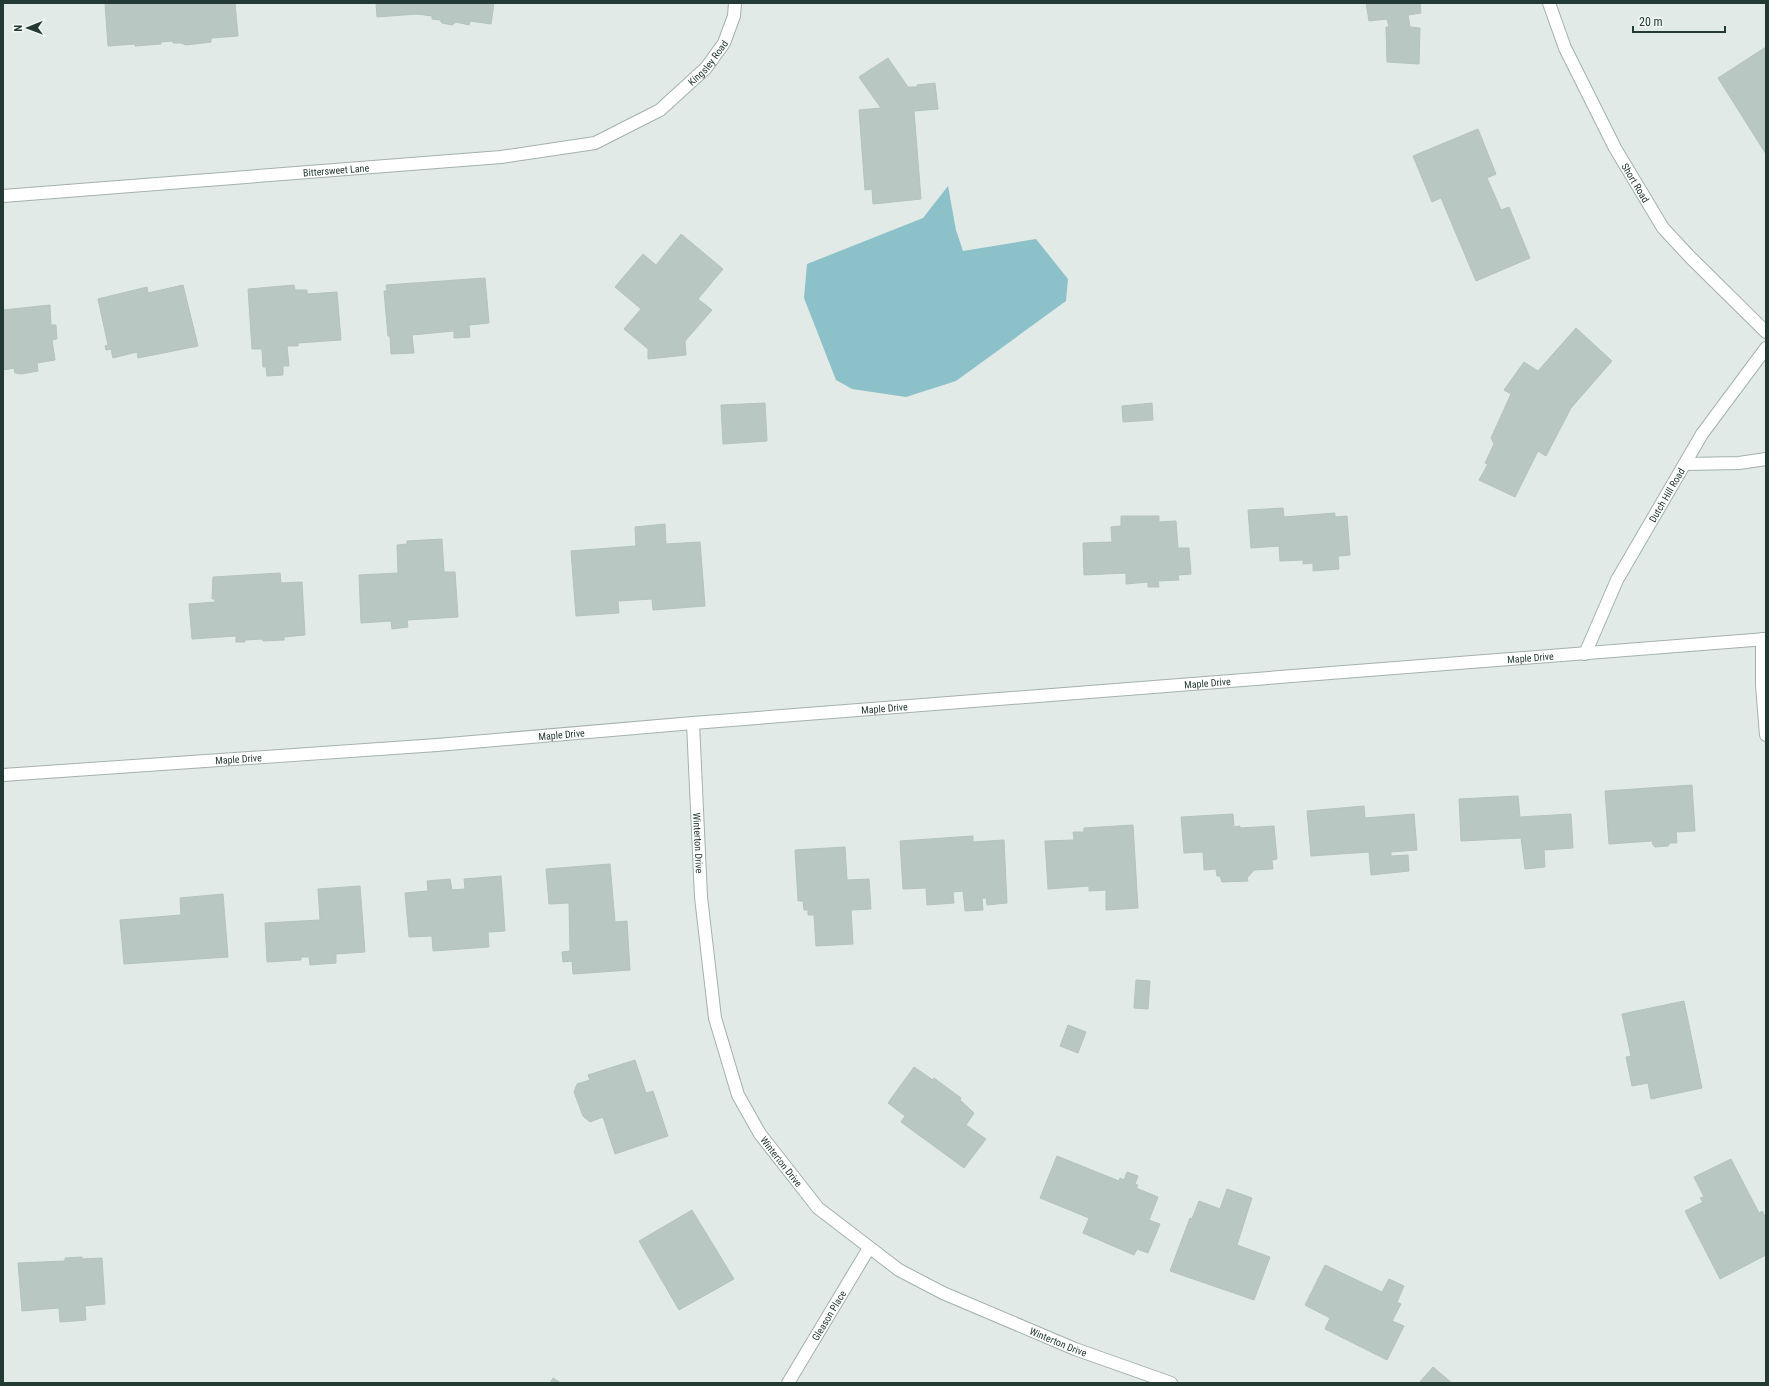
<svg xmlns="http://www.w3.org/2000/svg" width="1769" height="1386" font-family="'Roboto Condensed',sans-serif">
<rect width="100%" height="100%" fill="#e1eae6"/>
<path fill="#8dc1ca" d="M948 186 956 230 963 251 1036 239 1068 279 1066 301 956 381 906 397 852 389 836 380 804 298 807 264 923 218Z"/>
<g fill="#b9c7c2" stroke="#b4c3bd">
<path d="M105 3H235L238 36 211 38V42L186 45 181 43H173V41L161 42V44L135 46V44L108 46Z"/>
<path d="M376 3H494L491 24 470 21 469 25 456 22 452 25 442 23 440 20 432 19V16L417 14 377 17Z"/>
<path d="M1366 3H1420L1421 13 1408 15 1410 27 1420 28 1419 64 1387 62 1386 27H1389L1387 19 1369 21Z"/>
<path d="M1766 47V154L1718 78Z"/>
<path d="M888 58 908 87H917V85L935 83 938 109 914 111 921 199 873 204 872 189 865 190 859 110 881 108 859 77Z"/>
<path d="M1478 129 1496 174 1487 178 1501 210 1509 207 1530 258 1476 281 1441 198 1432 202 1413 156Z"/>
<path d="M681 234 723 269 698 299 712 310 685 341 686 355 648 359V349L624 329 641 309 615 287 643 254 656 265Z"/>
<path d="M485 278 489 323 469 325 470 337 454 338V331L412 335 414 353 391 354 390 336H388L384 291H387L386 285Z"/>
<path d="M183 285 198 346 138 358 137 352 113 358 111 349 106 350 105 346 108 345 98 299 147 287 148 293Z"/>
<path d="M294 285 295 290H307V294L337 292 341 340 298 343V346H287L289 366H283V375L267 376 266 367H263L262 349H252L248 289Z"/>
<path d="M50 305 51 325H56L57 339 52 340 55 360 37 363 38 371 21 374 15 373 14 368 3 370V310Z"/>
<path d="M1576 328 1612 361 1571 408 1546 456 1538 451 1515 497 1479 480 1488 464 1485 463 1494 444 1491 438 1511 394 1504 390 1524 362 1538 371Z"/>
<path d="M765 403 767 441 723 444 721 405Z"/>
<path d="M1152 403 1153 420 1123 422 1122 406Z"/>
<path d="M1283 508 1284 517 1335 513V517L1347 516 1350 555 1338 556 1339 569 1313 571V563L1303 564V560L1280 561 1279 546 1251 548 1248 510Z"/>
<path d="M1121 516H1159V522L1176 521 1178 548H1189L1191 574 1178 575 1179 580 1158 581 1159 587H1148V582L1126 584V573L1084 575 1083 543 1112 542 1111 527 1121 526Z"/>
<path d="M665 524 666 544 700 542 705 606 653 610 652 599 618 601 619 613 576 616 571 551 636 546 635 527Z"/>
<path d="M442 539 444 572H455L458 617 407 620 408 627 392 629 391 621 361 623 359 575 398 573 397 545 407 544V541Z"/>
<path d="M280 573 281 583 302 582 305 635 284 637V640L263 641V639L245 640V642H236V636L192 639 189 604 215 602V599H212L213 577Z"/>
<path d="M1692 785 1695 831 1676 832 1677 843H1670L1668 846 1655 847 1653 845 1652 841 1609 844 1605 791Z"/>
<path d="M1518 796 1520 817 1571 814 1573 848 1544 850 1545 867 1525 869 1521 838 1461 841 1459 799Z"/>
<path d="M1364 806 1365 818 1414 814 1417 850 1391 852V856L1408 855 1409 871 1371 875 1369 852 1311 856 1307 811Z"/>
<path d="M1233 814 1234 827 1240 826V828L1274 826 1277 859 1272 860 1273 869 1254 870 1247 878 1248 881 1222 882 1220 876H1217L1216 869 1204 870 1203 852 1184 853 1181 817Z"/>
<path d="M1133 825 1138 908 1106 910V890L1089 891V886L1048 889 1045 841 1074 840 1073 832H1084V828Z"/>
<path d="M973 836V842L1004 840 1007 903 987 905 986 898H982L983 910 965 911 963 891 953 892 954 903 927 905 926 888 903 889 900 841Z"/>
<path d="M845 847 847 880 869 879 871 909 851 910 853 944 816 946 814 915H808V910H804L803 901H798L795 850Z"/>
<path d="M610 864 615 922 627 921 630 970 573 974 572 961 563 962 562 952 570 951 569 903 549 904 546 869Z"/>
<path d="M501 876 505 931 488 932 489 947 433 951 432 936 409 937 405 893 428 891 427 881 450 879 452 890 465 889 464 879Z"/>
<path d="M360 886 365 952 336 954V963L310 965 309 957H301V960L267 962 265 923 320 920 318 889Z"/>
<path d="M223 894 228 957 124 964 120 920 181 915 180 898Z"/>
<path d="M1136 980 1150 981 1148 1009 1134 1008Z"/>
<path d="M1684 1001 1702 1088 1651 1099 1648 1083 1632 1086 1626 1057 1631 1056 1622 1014Z"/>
<path d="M1068 1025 1086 1032 1078 1053 1060 1046Z"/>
<path d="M635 1060 646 1093 653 1091 668 1136 615 1154 603 1117 590 1122 583 1116 574 1092 577 1084 590 1080 588 1075Z"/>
<path d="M914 1067 933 1080 934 1078 961 1098 960 1100 974 1113 966 1125 986 1139 964 1168 901 1122 905 1116 888 1103Z"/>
<path d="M1057 1156 1119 1181 1120 1178 1124 1180 1127 1172 1138 1176 1135 1184 1138 1185 1136 1188 1158 1197 1149 1220 1160 1224 1148 1253 1137 1249 1134 1255 1083 1233 1089 1218 1040 1198Z"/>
<path d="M1731 1159 1759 1213 1762 1211 1766 1218V1255L1720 1279 1685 1211 1703 1202 1700 1198 1704 1197 1694 1177Z"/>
<path d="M1227 1189 1252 1198 1237 1245 1270 1257 1254 1300 1170 1271 1190 1218 1192 1219 1199 1201 1220 1209Z"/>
<path d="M692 1210 734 1279 679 1310 639 1241Z"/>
<path d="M82 1257V1259L102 1258 105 1304 85 1306 86 1320 60 1322 59 1308 22 1311 18 1263 65 1261V1258Z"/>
<path d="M1325 1265 1382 1292 1389 1279 1404 1286 1397 1302 1401 1304 1392 1321 1404 1326 1387 1360 1325 1329 1330 1318 1305 1305Z"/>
<path d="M1433 1367 1452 1383H1419Z"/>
<path d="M553 1378 561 1383H550Z"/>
</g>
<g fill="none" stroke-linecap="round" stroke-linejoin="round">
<defs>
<path id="service" d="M1685 464 1739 463 1766 459"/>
<g id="minor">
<path id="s1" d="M1549 3 1565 48 1615 148 1663 228 1690 257 1766 332"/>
<path id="s2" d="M3 196 501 157 595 143 660 110 706 68 724 43 734 16 735 3"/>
<path d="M1762 639V685L1766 735"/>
<path id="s3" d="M1585 654 1617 580 1702 434 1766 348"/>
<path id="s4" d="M693 723 701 897 715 1018 738 1095 760 1134 818 1208 899 1270 943 1293 1075 1349 1171 1383"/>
<path id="s5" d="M788 1383 869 1248"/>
</g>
<g id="tertiary">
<path id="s6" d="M3 775 437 745 693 723 1766 639"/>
</g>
</defs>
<use href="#service" stroke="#a4b1ad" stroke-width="14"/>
<use href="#minor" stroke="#a4b1ad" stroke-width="14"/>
<use href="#tertiary" stroke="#a4b1ad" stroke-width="14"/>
<use href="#service" stroke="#fff" stroke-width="12"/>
<use href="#minor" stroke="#fff" stroke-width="12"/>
<use href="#tertiary" stroke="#fff" stroke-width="12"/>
</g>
<g text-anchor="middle" stroke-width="3" stroke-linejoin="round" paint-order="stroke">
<g font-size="10" fill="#233933" stroke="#f1f7f4">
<text dy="4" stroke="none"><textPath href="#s2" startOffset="735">Kingsley Road</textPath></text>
<text dy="4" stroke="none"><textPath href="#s2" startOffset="334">Bittersweet Lane</textPath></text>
<text dy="4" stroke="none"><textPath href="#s1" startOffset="200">Short Road</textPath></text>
<text dy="4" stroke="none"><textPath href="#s3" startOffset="179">Dutch Hill Road</textPath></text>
<text dy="4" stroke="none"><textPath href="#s6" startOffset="1532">Maple Drive</textPath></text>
<text dy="4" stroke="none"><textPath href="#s6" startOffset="1208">Maple Drive</textPath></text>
<text dy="4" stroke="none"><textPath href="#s6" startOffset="884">Maple Drive</textPath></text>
<text dy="4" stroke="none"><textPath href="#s6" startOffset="560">Maple Drive</textPath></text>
<text dy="4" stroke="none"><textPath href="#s6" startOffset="236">Maple Drive</textPath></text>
<text dy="4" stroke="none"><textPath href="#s4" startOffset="120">Winterton Drive</textPath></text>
<text dy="4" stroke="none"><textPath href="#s4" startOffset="456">Winterton Drive</textPath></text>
<text dy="4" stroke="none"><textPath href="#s5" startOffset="79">Gleason Place</textPath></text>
<text dy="4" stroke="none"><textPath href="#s4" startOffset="792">Winterton Drive</textPath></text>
</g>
</g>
<rect width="1769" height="1386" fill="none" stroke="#233933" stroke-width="8"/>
<g transform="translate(28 28) rotate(269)" stroke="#f1f7f4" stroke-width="3" paint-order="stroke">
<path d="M0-3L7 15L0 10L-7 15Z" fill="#233933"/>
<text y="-6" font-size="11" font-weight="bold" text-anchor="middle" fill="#233933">N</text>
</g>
<path d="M1633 26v6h92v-6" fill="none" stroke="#233933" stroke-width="2"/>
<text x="1639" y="26" font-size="12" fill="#233933" stroke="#f1f7f4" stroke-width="3" paint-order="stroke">20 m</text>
</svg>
